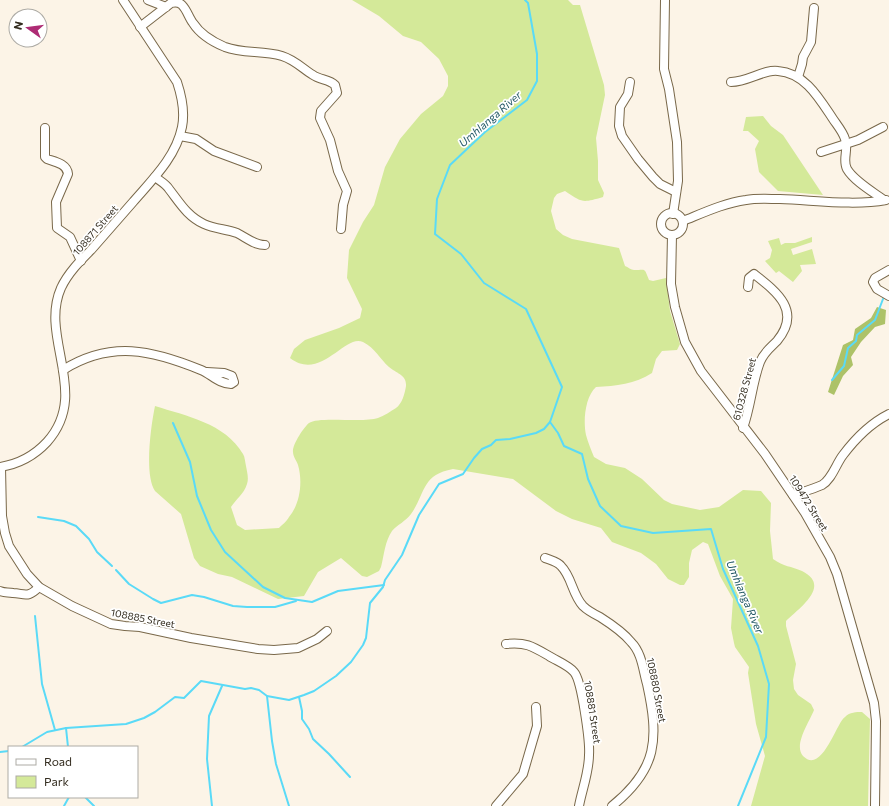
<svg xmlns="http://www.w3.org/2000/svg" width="889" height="806" font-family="Commissioner,sans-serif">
<rect width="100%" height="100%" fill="#fcf4e7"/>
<g fill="#d4e999">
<path d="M352 0H568L573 5H580L604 85 605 95 596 138 598 161V180L604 193 603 197C582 203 583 203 565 191L557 194 554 198 551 211 556 229 563 235 572 239 619 248 625 266C628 267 631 270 634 270 646 270 644 267 649 280L653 281 666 278 670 311 680 344 677 350 662 351 656 359 652 373C635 384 616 386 596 387 585 397 583 421 586 435 588 442 591 450 594 457L606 464 625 468 642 479 664 500 672 504 700 510 719 507 743 490 761 491 771 503 770 531 773 559C784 567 791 566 802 571 832 586 799 608 786 621V626L796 664 793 680 794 689 798 695 811 704 814 710C810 721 793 745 803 756 822 775 836 723 845 717 850 712 856 712 862 712L870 719 868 806H751L765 756 756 724 748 673 749 667 735 647 734 643 731 628 733 599 720 576 708 544 703 542 692 550 689 563V577L684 585H680L668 579 656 564 641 553 612 542 601 528 572 519 556 511 513 479 453 469C421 475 426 493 411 514 406 521 397 525 392 531 385 541 384 555 381 567L379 571 367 577 362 576 341 558 318 572 304 596 278 599 232 577 218 574 200 566 194 558 181 514 155 491C144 475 151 425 155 406 186 416 225 423 243 454 245 457 245 462 246 466 247 472 249 478 247 484 244 494 236 499 231 507L237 525 245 530 279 528C282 525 287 521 289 517 300 504 303 482 298 465 297 461 293 457 293 452 292 445 304 427 309 423 318 416 363 423 378 418 384 416 391 411 396 408 402 404 405 393 406 386 407 375 396 373 389 367 380 359 375 348 363 342 345 333 321 382 290 358L294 349 305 340 339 328 360 318 362 309 347 278 349 250 363 222 374 205 385 167 400 139 421 114 443 96 448 86V76L439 59 421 42 403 36 379 16Z"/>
<path d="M763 116 771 126 783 135 823 195 778 191 759 172 755 149 759 141 748 131H743L746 117Z"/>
<path d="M812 237V242L791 249 793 255 812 249 816 264 800 265 802 271 793 282 779 271 776 273 765 261 770 258 772 250 768 241 779 238 781 245 785 243H795Z"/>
</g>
<path fill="#adc268" d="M877 307 886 310 885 324 875 327 861 342 851 357 853 365 843 376 834 395 828 392 843 345 853 340 855 329 871 318Z"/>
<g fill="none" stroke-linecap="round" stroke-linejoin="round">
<g stroke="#5adaf7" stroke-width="2">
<path d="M525 0 528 3 537 54V81L527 100 485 132 450 165 437 199 435 234 461 254 484 283 526 309 562 387 550 422 558 433 564 446 582 454 588 479 600 506 621 526 653 533 711 529 723 569 758 646 769 684 766 737 738 806"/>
<path d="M832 380 844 366 848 348 856 341 857 335 875 320 883 299"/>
<path d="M173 423 190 462 197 496 211 530 225 552 263 587 285 598 312 602 338 591 384 585"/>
<path d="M38 517 64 521 76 526 89 539 97 552 112 566"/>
<path d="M116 570 129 584 153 599 161 603 192 595 204 597 233 606 247 607H275L296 601"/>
<path d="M35 616 42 684 55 730"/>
<path d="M267 696 272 741 276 764 289 806"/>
<path d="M299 697 302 711V719L309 729 313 739 329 754 350 777"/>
<path d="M66 728 68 747"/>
<path d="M22 747 47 732 66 728 126 724 144 718 155 712 175 697 184 698 201 681 245 689 251 688 259 690 267 696 289 700 304 695 314 691 336 676 351 662 363 645 366 638 370 603 383 587 385 580 402 555 419 515 439 484 463 474 474 458 482 449 491 445 496 440 510 439 536 433 544 429 550 422"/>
<path d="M0 752 9 751"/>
<path d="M85 797 94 806"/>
<path d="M64 806 69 797"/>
<path d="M212 806 207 759 209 716 222 686"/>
</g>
<defs>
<g id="minor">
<path d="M148 0 166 7"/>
<path d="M665 0 664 69 669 89 677 142 678 181 673 214"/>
<path d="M140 27 171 3C175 2 179 2 182 5 187 10 189 18 193 23 200 34 213 42 225 47 243 54 263 50 282 56 295 60 303 69 313 75 320 80 329 79 335 85L337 93 321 111 320 118 330 140 338 171 347 191 343 205 341 229"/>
<path d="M798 77 802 64 803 57 811 42 814 8"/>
<path d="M630 82 628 94 620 107 619 126 622 136 638 159 653 177 660 184 676 192"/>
<path d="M731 82C748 82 764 69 778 71 805 73 819 98 833 119 837 125 843 132 845 139 849 149 842 160 847 169 854 181 873 192 884 200"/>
<path d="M45 128V157L47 159C56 162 67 164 68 174L56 202 57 228 70 237 81 261"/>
<path d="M180 136 196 139 214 151 257 167"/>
<path d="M821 152 858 140 883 127"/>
<path d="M155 177C160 181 166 184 169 189 180 203 187 216 204 224 215 229 226 229 237 233 247 238 254 245 265 245"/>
<circle cx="672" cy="224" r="11"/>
<path d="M683 221C703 213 724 203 746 200 757 198 769 199 780 199 813 200 854 206 886 200"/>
<path d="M672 235 671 284 675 307 685 342 701 371 765 454 805 513 830 557 837 574 874 703 876 721 875 806"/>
<path d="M889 270 875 278 873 282 877 289 889 296"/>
<path d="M63 370C111 340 152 350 201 370 211 374 219 384 231 384L234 382 232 376 224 373 207 372"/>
<path d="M743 428C751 406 752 383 760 362 764 352 770 348 777 341 802 311 777 292 754 274L749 278 748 287"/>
<path d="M0 467C19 464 34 456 47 442 91 393 39 338 61 288 68 273 80 261 91 250 105 234 119 218 133 202 152 180 176 157 182 127 185 112 182 97 177 82L123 0"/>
<path d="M1 467 2 516 5 533 9 546 27 574 39 587 72 606 111 624 125 626 140 627 191 638 258 649 274 650 298 648 317 639 327 631"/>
<path d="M793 495C802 492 813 489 822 485 832 479 836 464 843 455 855 439 871 423 889 414"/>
<path d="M545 558C550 560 558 562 561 566 572 577 572 594 583 606 588 611 594 614 600 617 611 624 623 632 631 642 642 653 643 670 647 684 659 739 658 769 612 806"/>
<path d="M0 591C4 593 8 592 13 593 26 594 28 598 39 587"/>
<path d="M506 644C526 642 532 646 549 656 557 661 568 665 574 672 582 681 590 742 589 755 589 772 582 790 579 806"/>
<path d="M496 806 523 774 537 726 536 707"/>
</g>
</defs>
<use href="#minor" stroke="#79684a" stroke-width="10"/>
<use href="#minor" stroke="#fff" stroke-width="8"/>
</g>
<g text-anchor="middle" stroke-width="3.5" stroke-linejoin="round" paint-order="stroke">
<g font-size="10" fill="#332c1f" stroke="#fff">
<text transform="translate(95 230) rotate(-49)" y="4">108871 Street</text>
<text transform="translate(744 389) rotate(-75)" y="4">610328 Street</text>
<text transform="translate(809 503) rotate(58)" y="4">109472 Street</text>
<text transform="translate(143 618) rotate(11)" y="4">108885 Street</text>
<text transform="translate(657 690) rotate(79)" y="4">108880 Street</text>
<text transform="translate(593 712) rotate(81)" y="4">108881 Street</text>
</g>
<g font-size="11" font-style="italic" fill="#255a66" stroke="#fff">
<text transform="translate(490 119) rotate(-41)" y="4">Umhlanga River</text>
<text transform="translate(745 597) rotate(67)" y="4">Umhlanga River</text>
</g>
</g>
<rect x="8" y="746" width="130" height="52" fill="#ffffff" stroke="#adaba5"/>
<rect x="16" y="759" width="20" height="6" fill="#ffffff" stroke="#adaba5"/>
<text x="44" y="766" font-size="12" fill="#332c1f">Road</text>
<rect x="16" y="776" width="20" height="12" fill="#d4e999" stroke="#adaba5"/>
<text x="44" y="786" font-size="12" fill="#332c1f">Park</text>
<g transform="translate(28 28) rotate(284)"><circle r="19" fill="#ffffff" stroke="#adaba5"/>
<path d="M0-3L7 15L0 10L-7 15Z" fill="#ae2b74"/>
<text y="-6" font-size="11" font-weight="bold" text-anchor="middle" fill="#332c1f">N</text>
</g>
</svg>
